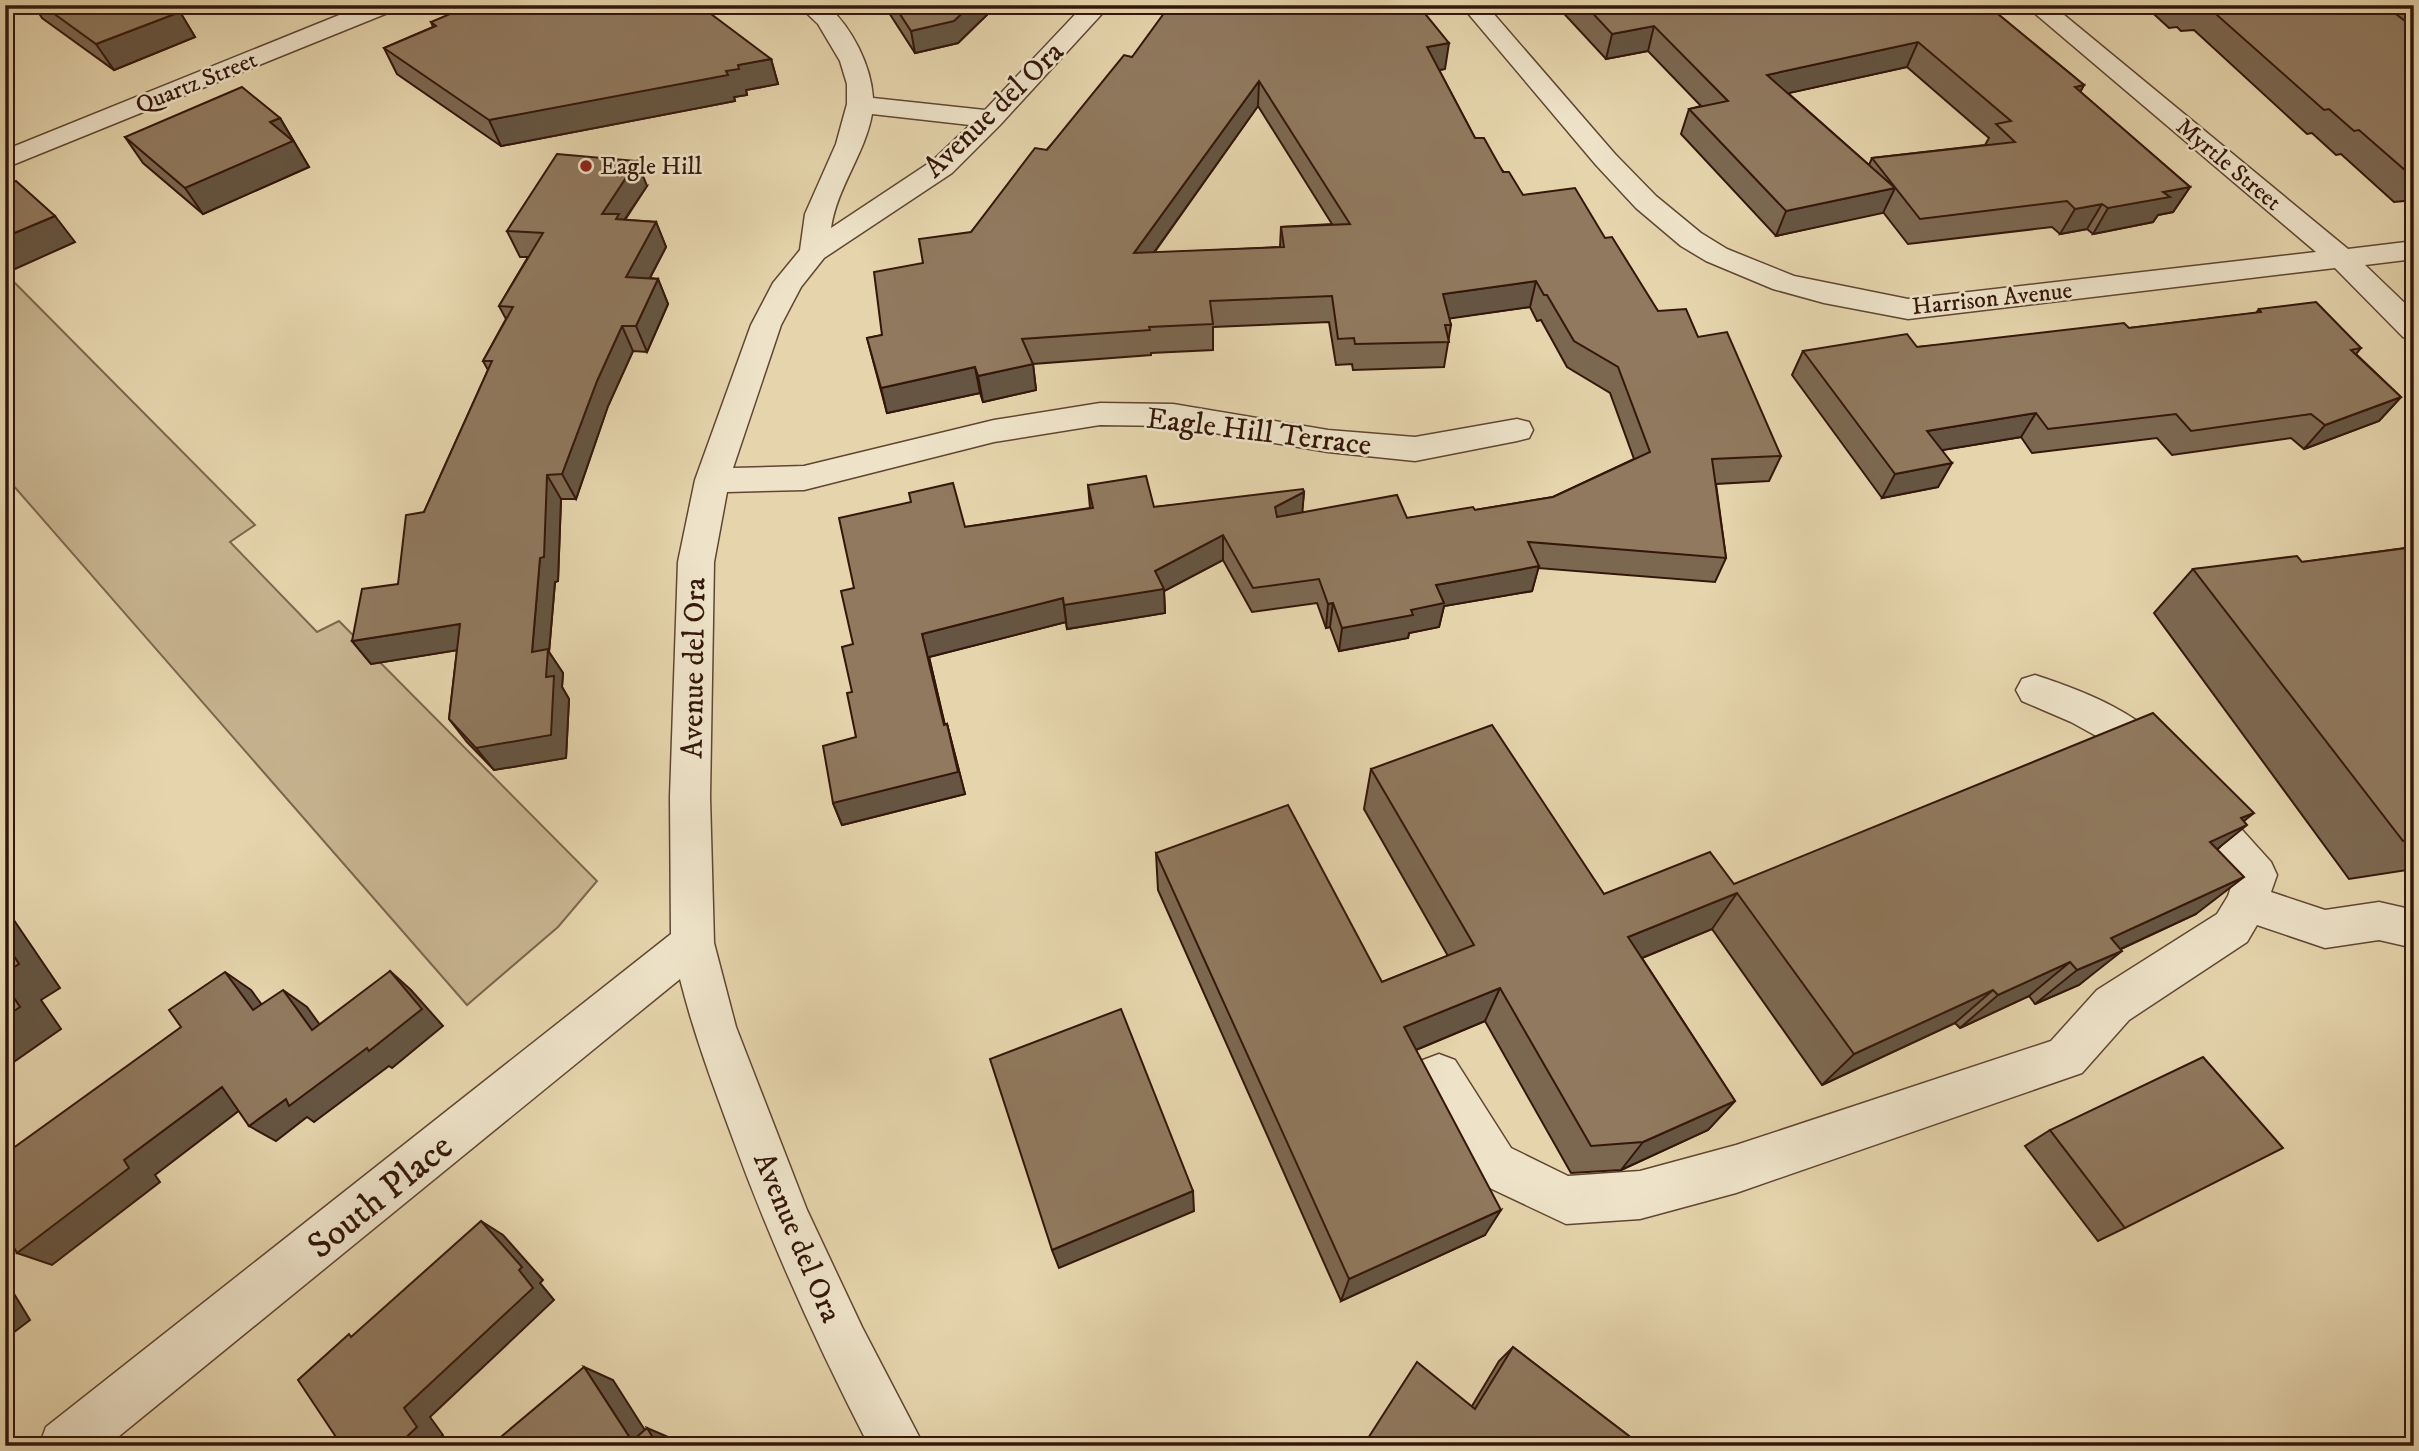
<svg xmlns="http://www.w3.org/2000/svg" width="2419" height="1451" font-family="'IM FELL DW Pica',serif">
<rect width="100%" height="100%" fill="#e5d4ac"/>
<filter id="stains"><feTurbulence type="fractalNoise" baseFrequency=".00286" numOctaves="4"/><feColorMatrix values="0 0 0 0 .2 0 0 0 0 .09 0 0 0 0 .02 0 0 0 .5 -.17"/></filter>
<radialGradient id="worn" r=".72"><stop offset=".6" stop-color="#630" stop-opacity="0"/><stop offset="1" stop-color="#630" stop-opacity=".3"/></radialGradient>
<path fill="#c7b490" stroke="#7e654d" stroke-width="2" d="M5 273 255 525 230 542 317 632 339 621 597 881 558 927 467 1005 5 476Z"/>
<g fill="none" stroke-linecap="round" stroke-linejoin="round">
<defs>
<g id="minor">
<path d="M364 5H398L395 10 5 168V150Z"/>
<path d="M798 5H827C852 28 871 65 873 98L985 110 1084 5H1110L1000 125 952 173 824 258 801 287 781 325 733 468 804 466 994 420 1100 403 1173 404 1328 430 1415 437 1517 419 1529 422 1533 430 1529 438 1517 441 1415 461 1328 452 1173 426 1100 425 994 442 804 490 727 492 714 562 710 797 714 943 736 1027 807 1210 862 1327 924 1446H869C816 1343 769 1239 730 1131 711 1080 693 1031 680 979L107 1446H39L46 1427 671 934 670 797 678 562 695 480 751 325 773 283 800 250 805 214 836 144 847 104V84L840 61 818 24ZM872 114 970 125 932 161 831 228C837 187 865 154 872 114Z"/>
<path d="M1461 5H1486L1615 154 1656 196 1701 233 1727 249 1794 276 1908 299 2316 252 2025 5H2052L2348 249 2414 241V259L2365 265 2414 312V340L2403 337 2335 268 1908 319 1824 303 1773 289 1706 261 1681 246 1636 208 1596 165Z"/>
<path d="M2035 675C2081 690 2152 716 2175 761L2169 773 2155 777 2141 773 2100 738 2071 722 2022 701 2016 690 2022 679Z"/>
<path d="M2193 786 2207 791 2271 862 2277 875 2271 892 2325 910 2379 902 2414 910V948L2379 940 2325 948 2257 925 2247 942 2129 1020 2082 1073 1736 1193 1640 1219 1566 1224 1477 1182 1416 1076 1423 1060 1439 1054 1455 1060 1511 1148 1568 1176 1640 1171 1736 1145 2051 1041 2097 990 2217 914 2228 896 2234 878 2179 815 2173 803 2179 791Z"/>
</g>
</defs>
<use href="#minor" stroke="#604632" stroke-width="3"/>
<use href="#minor" fill="#eee3c9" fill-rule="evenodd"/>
</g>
<g fill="#7c6851" stroke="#34160a" stroke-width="2" fill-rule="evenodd">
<path d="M34 5H171L180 12 195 37 114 70 42 18Z"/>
<path d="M884 5H997L958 43 915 53Z"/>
<path d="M1556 5H1987L2084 85 2080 92 2190 187 2173 212 2158 215 2153 222 2093 234 2087 229 2060 234 2052 227 1908 244 1883 212 1776 236 1681 134 1689 109 1701 106 1648 51 1606 59ZM1907 67 1989 138 1985 145 1872 158 1869 165 1788 93Z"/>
<path d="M2144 5H2414V200L2394 202 2341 154 2336 155 2312 133 2307 134 2194 30 2181 31 2177 27 2169 28Z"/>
<path d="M431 22 771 59 778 84 746 90 747 95 734 97 735 101 501 146 397 74 384 48 433 27Z"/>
<path d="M1132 57 1445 69 1439 70 1475 138 1523 195 1605 238 1658 311 1698 337 1781 456 1769 481 1716 484 1726 558 1715 582 1538 568 1532 591 1444 606 1439 627 1409 633 1408 638 1339 651 1330 627 1326 628 1317 603 1252 612 1223 560 1164 591 1165 613 1067 629 1066 622 929 657 945 725 947 724 965 794 842 825 833 803 856 737 852 692 854 588 965 527 1090 508 1088 485 1154 507 1304 492 1302 512 1407 518 1475 510 1553 497 1634 459 1610 393 1567 367 1541 320 1537 321 1530 307 1449 318 1451 325 1444 367 1353 370 1352 364 1336 365 1329 322 1213 327V350L1151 353V355L1033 364 1036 390 983 402 980 393 887 413 867 338 882 335 923 263 971 232ZM1258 106 1332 224 1281 227 1280 247 1154 253Z"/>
<path d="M280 118 309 167 203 214 143 163 125 137Z"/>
<path d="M647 186 625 220 656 222 666 247 650 278 658 279 668 304 647 352 633 351 608 406 576 499H561L558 581 555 582 549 652 563 673 562 687 569 699 566 758 494 770 467 742 449 719 457 650 371 664 352 641 398 584 424 512 488 370 483 361 506 319 499 306 528 257H520L507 231Z"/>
<path d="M2259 309 2361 348 2356 354 2401 397 2379 421 2304 449 2291 438 2172 455 2157 438 2032 453 2021 437 1942 450 1938 487 1882 498 1792 375 1803 351 1917 347 2129 328 2256 313Z"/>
<path d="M2414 547V869L2349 879 2154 613 2193 569 2302 562Z"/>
<path d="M1371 769 1604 894 1734 884 2244 821 2217 850 2196 914 2121 949 2079 985 2035 1004 2029 996 1960 1028 1955 1023 1822 1085 1712 929 1642 958 1735 1101 1708 1130 1621 1170 1571 1173 1485 1021 1416 1050 1485 1235 1341 1301 1158 890 1156 853 1382 982 1448 956 1364 809Z"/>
<path d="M2050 1130 2125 1228 2098 1241 2025 1146Z"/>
<path d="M1513 1347 1642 1446H1362L1472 1406 1499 1361Z"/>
</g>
<g fill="#655542" stroke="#34160a" stroke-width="2">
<path d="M971 5H997L958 43 915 53 911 31Z"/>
<path d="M180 12 195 37 114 70 96 44Z"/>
<path d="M1654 26 1648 51 1606 59 1612 34Z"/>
<path d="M1918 42 1907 67 1758 100 1767 75Z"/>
<path d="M1449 43 1445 69 1423 73 1427 47Z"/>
<path d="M771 59 778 84 746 90 747 95 734 97 735 101 501 146 489 120 726 71 738 65Z"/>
<path d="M1259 81 1258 106 1135 279 1134 253Z"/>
<path d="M2084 85 2070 110 2075 87Z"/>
<path d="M280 118 309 167 203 214 185 188 270 122Z"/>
<path d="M637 161 647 186 622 223 602 214Z"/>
<path d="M2190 187 2173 212 2158 215 2153 222 2093 234 2108 208 2163 192Z"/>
<path d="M1895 188 1883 213 1776 236 1786 211Z"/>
<path d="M2102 204 2087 229 2060 234 2075 209Z"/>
<path d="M55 216 75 242 15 269 5 257V237Z"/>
<path d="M656 222 666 247 637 302 626 277Z"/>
<path d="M658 279 668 304 647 352 636 326Z"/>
<path d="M1536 281 1530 307 1439 320 1443 294Z"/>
<path d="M622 326 633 351 608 406 576 499 562 474 597 381Z"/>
<path d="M1033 364 1036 390 983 402 978 376Z"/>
<path d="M975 367 980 393 887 413 881 388Z"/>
<path d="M2401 397 2379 421 2304 449 2325 425Z"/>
<path d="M2036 413 2021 437 1913 455 1927 431Z"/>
<path d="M1952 463 1938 487 1882 498 1895 474Z"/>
<path d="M547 475 561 499 558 581 555 582 549 652 563 673 562 687 569 699 566 758 494 770 476 748 532 652Z"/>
<path d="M1304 492 1302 516 1273 532 1275 507Z"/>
<path d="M1223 535V560L1164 591 1165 613 1067 629 1064 605 1155 571Z"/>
<path d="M1539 566 1532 591 1444 606 1439 627 1409 633 1408 638 1339 651 1342 628 1411 610 1436 585Z"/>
<path d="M1063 598 1066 622 929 657 950 748 922 634Z"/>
<path d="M1333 603 1330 627 1326 628 1328 604Z"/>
<path d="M460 624 477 647 371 664 352 641Z"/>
<path d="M947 724 965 794 842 825 833 803Z"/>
<path d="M2254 813 2229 833 2247 825 2200 863 2210 842 2241 818Z"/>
<path d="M2244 877 2196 914 2077 969 2111 938Z"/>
<path d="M1737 893 1712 929 1608 972 1628 937Z"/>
<path d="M5 907 60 988 41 1000 61 1029 5 1068Z"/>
<path d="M2122 951 2079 985 2035 1004 2077 970Z"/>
<path d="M2070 962 2029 996 1960 1028 1998 995Z"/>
<path d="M390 971 411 990 443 1026 392 1068 389 1066 314 1122 307 1117 276 1141 249 1126 286 1099Z"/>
<path d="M225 972 251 990 279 1028 253 1010Z"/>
<path d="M1500 988 1485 1021 1394 1059 1404 1027Z"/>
<path d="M283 990 307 1007 336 1047 312 1030Z"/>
<path d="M1993 990 1955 1023 1822 1085 1854 1054Z"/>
<path d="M222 1087 249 1103 155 1175 160 1182 52 1265 17 1253 124 1160Z"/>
<path d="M1735 1101 1708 1130 1621 1170 1643 1142Z"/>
<path d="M1193 1191 1194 1211 1059 1268 1052 1250Z"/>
<path d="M1501 1210 1485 1235 1341 1301 1349 1279Z"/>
<path d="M481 1221 503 1235 543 1280 540 1283 554 1300 430 1417 443 1435 431 1446H397L404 1408 519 1270Z"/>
<path d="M5 1279 30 1320 5 1339Z"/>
<path d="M584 1367 613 1380 655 1446 632 1441Z"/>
<path d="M647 1428 673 1439 677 1446H658Z"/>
</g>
<g fill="#90795e" stroke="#34160a" stroke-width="2" fill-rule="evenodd">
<path d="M42 5H171L180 12 96 44Z"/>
<path d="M471 5H699L771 59 738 65 739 69 726 71 728 75 489 120 384 48 436 26 431 22Z"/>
<path d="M894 5H971L954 21 911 31Z"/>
<path d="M1170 5H1418L1449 43 1427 47 1475 138H1484L1503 172H1509L1523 195 1575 188 1605 238 1612 237 1658 311 1686 309 1698 337 1727 332 1781 456 1712 459 1726 558 1528 542 1539 566 1436 585 1444 603 1411 610 1413 615 1342 628 1333 603 1328 604 1319 579 1253 588 1223 535 1155 571 1164 589 1064 605 1063 598 922 634 944 725 947 724 958 772 833 803 823 746 856 737 847 693 852 692 842 647 853 644 841 591 854 588 839 518 911 502 909 493 953 483 965 527 1093 508 1088 485 1146 476 1154 507 1303 489 1304 492 1275 507 1277 517 1397 495 1407 518 1473 507 1475 510 1553 497 1650 452 1618 367 1574 341 1547 295H1544L1536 281 1443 294 1451 325H1445L1449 342 1355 344 1354 338 1338 339 1332 296 1210 301 1213 324 1149 327 1150 330 1022 339 1033 364 978 376 975 367 881 388 867 338 882 335 874 272 923 263 919 239 971 232 1035 148 1047 150 1124 55 1132 57ZM1259 81 1350 224 1281 227 1284 247 1134 253Z"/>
<path d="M1585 5H1987L2084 85 2075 87 2190 187 2163 192 2170 197 2108 208 2102 204 2075 209 2067 201 1920 219 1872 158 2015 142 1996 124 2011 121 1918 42 1767 75 1895 188 1786 211 1689 109 1728 101 1654 26 1612 34Z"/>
<path d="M2192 5H2414V9L2392 11 2414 28V178L2359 130 2354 131 2329 109 2324 110 2208 7 2195 8Z"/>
<path d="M242 87 280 118 270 122 293 141 185 188 125 137Z"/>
<path d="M557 154 637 161 602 214H619L616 219 656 222 626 277 658 279 636 326H622L597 381 562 474 547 475 544 557 540 558 532 652 548 649 546 677 554 676 551 735 476 748 449 719 460 624 352 641 362 589 398 584 406 515 424 512 492 361H483L513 307 499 306 543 233 507 231Z"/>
<path d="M16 181 55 216 5 237V186Z"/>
<path d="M2316 302 2361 348 2351 350 2401 397 2325 425 2311 414 2191 431 2176 414 2048 429 2036 413 1927 431 1952 463 1895 474 1803 351 1907 334 1917 347 2124 323 2129 328 2261 312 2259 309Z"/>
<path d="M2414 547V839L2403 841 2193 569 2297 556 2302 562Z"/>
<path d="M2153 713 2254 813 2241 818 2247 825 2210 842 2244 877 2111 938 2122 951 2077 970 2070 962 1998 995 1993 990 1854 1054 1737 893 1628 937 1735 1101 1643 1142 1591 1146 1500 988 1404 1027 1501 1210 1349 1279 1156 853 1288 805 1382 982 1474 945 1371 769 1492 725 1604 894 1710 852 1734 884Z"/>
<path d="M5 942 19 964 5 973Z"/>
<path d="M390 971 422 1009 369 1051 367 1048 289 1106 286 1099 249 1126 222 1087 124 1160 129 1168 17 1253 5 1232V1154L181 1027 169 1010 225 972 253 1010 283 990 312 1030Z"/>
<path d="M5 984 20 1007 5 1017Z"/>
<path d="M1121 1009 1193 1191 1052 1250 990 1059Z"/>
<path d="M2203 1057 2283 1148 2125 1228 2050 1130Z"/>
<path d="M481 1221 522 1267 519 1270 533 1288 404 1408 417 1427 397 1446H342L298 1380 349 1334 351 1337Z"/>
<path d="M1513 1347 1642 1446H1363L1417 1362 1475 1409Z"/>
<path d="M584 1367 632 1441 647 1428 658 1446H490Z"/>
</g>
<circle fill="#8f2418" stroke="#eee3c9" stroke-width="2.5" cx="586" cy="166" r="7"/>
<g text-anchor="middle" stroke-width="5" stroke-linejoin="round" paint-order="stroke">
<g font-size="24" fill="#34160a" stroke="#eee3c9">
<text transform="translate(196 82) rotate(-22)" y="8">Quartz Street</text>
<text transform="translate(2229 164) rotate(40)" y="8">Myrtle Street</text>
<text transform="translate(1992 298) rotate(-6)" y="8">Harrison Avenue</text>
</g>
<g font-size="24" fill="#34160a" stroke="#eee3c9" text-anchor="start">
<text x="600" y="174">Eagle Hill</text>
</g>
<g font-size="30" fill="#34160a" stroke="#eee3c9">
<text transform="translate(993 109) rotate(-44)" y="10">Avenue del Ora</text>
<text transform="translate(1259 431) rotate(7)" y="10">Eagle Hill Terrace</text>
<text transform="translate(693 668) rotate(-89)" y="10">Avenue del Ora</text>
<text transform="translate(798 1237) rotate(67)" y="10">Avenue del Ora</text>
</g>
<g font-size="37" fill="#34160a" stroke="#eee3c9">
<text transform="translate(379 1195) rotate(-39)" y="13">South Place</text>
</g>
</g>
<rect width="2419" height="1451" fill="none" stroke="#e5d4ac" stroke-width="28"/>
<rect x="7" y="7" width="2405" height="1437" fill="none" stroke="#34160a" stroke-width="3.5"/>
<rect x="14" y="14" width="2391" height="1423" fill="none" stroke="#34160a" stroke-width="2"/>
<rect width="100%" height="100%" filter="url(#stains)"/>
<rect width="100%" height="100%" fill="url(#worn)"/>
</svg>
